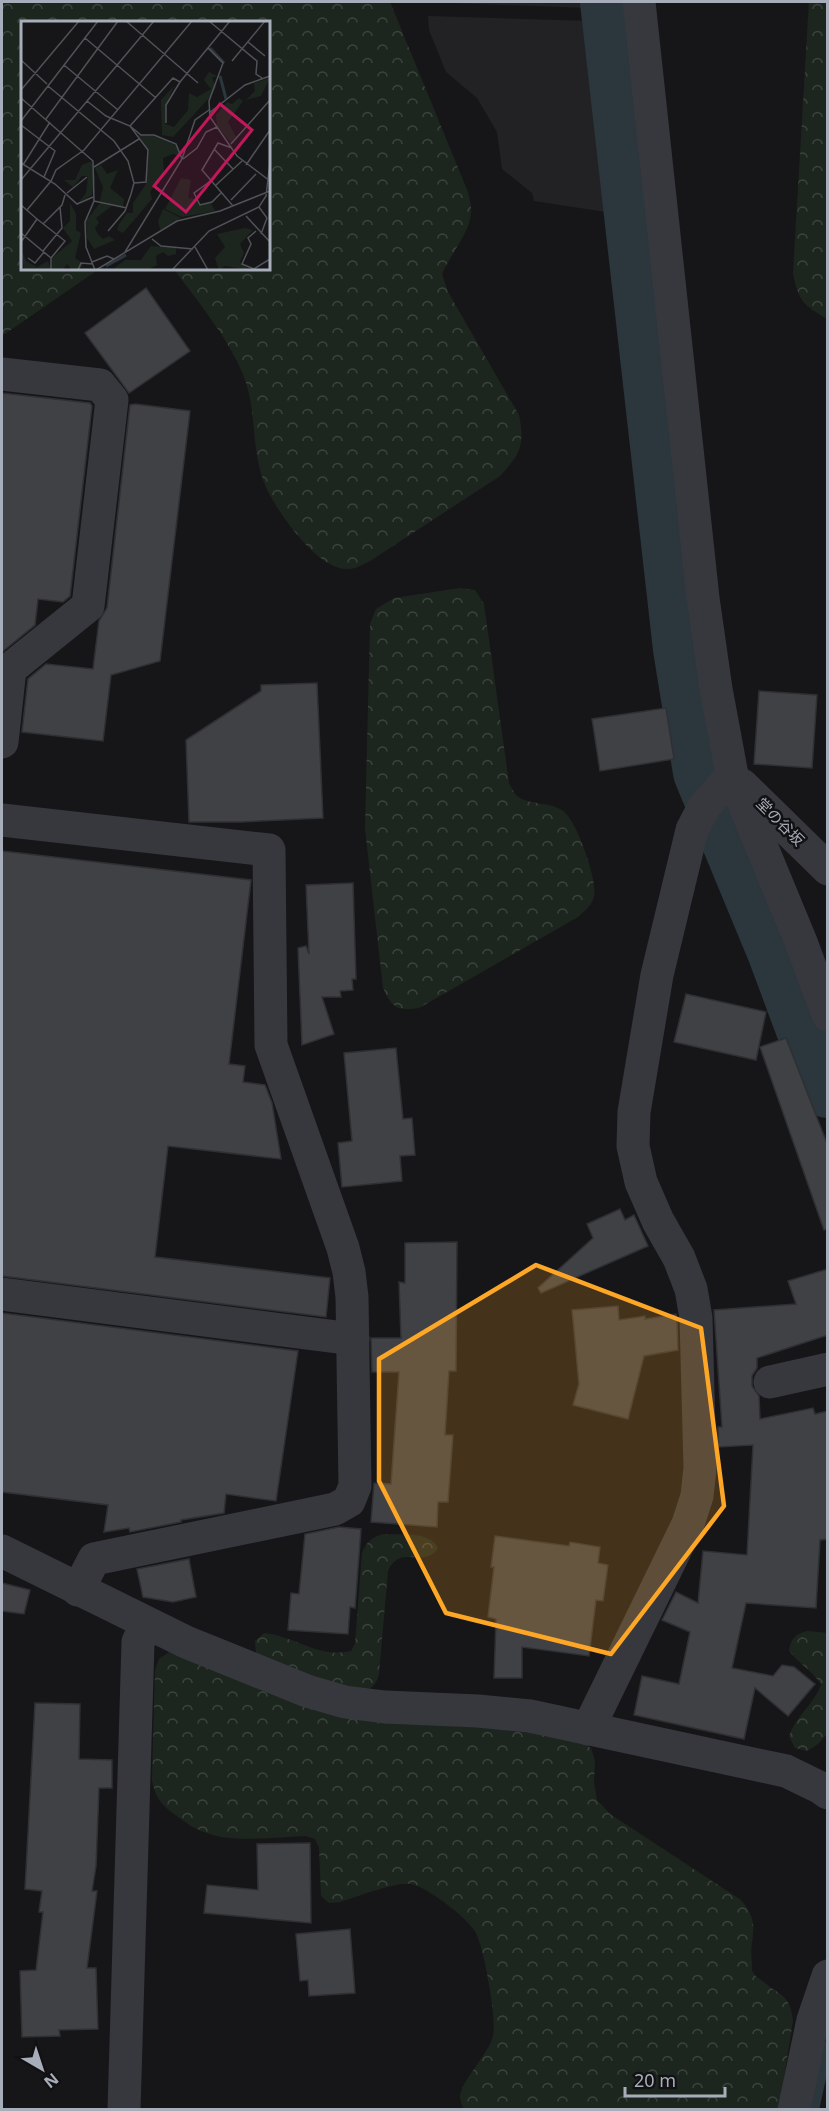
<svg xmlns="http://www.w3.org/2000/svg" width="829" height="2111" font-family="'Noto Sans','Noto Sans JP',sans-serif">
<defs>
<pattern id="forest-crowns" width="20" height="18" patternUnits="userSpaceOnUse" patternTransform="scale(1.5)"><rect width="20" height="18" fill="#1d261e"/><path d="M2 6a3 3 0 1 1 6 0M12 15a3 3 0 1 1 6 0" fill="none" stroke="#3b433d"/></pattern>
</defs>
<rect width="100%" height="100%" fill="#161618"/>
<g fill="#222225">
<path d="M449 2H588V8L449 3Z"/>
<path d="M428 16 589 21 612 213 534 201 532 193 502 169 497 132 477 98 446 72 429 30Z"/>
</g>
<g fill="url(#forest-crowns)">
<path d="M2 2H390L468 192C469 198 472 206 471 212 471 231 450 255 442 274L448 292 519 415C525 446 520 454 500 476L370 561C364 564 355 569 349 569 318 572 276 510 265 485 250 449 258 408 242 372 226 335 198 302 174 269L268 268V22H22V268L99 269 2 336Z"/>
<path d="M809 2H827V319C803 305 798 300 793 273Z"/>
<path d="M460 588 475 590 484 604 509 783C511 786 513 792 516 795 528 806 549 801 563 811 576 819 598 881 594 896 592 906 585 910 578 917L419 1008C397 1011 392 1008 383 988L365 829 370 624 376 609 394 598Z"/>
<path d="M384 1534C400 1535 430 1531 438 1548 424 1570 400 1543 388 1571L379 1674C377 1681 375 1686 368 1689 348 1698 278 1663 256 1653L255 1641 264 1633C295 1636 319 1659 351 1651L355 1644 362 1553C367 1541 372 1537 384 1534Z"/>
<path d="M807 1631 828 1633 827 1734 818 1744 807 1751 795 1748 789 1736C796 1716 814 1704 821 1685 813 1670 798 1664 789 1650 791 1638 796 1634 807 1631Z"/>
<path d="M169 1652 181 1653 477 1723 578 1740 591 1748 595 1761 594 1783 597 1800 610 1814 741 1900C763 1926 748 1935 752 1963 752 1966 751 1970 753 1972 754 1975 757 1977 760 1979 778 1996 790 1992 793 2021L779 2109H464C462 2106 460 2100 460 2097 461 2080 488 2056 493 2036 497 2020 484 1948 476 1933 469 1919 426 1886 411 1884 394 1882 357 1897 340 1902L329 1903 321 1896 319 1847 315 1839 306 1836C279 1837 230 1843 207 1833 196 1830 187 1823 178 1817 162 1805 156 1800 152 1780L155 1670 159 1659Z"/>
</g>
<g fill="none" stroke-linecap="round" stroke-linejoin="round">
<path stroke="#2b363d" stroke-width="10" d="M814 2110 828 2046"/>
<path stroke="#2b363d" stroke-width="60" d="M610 2 683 649 703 772 777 951 828 1088"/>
</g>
<g fill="#404145" stroke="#2f3034" stroke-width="1.5">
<path d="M146 288 190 351 129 393 85 333Z"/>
<path d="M2 393 90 403 92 406 70 596 63 602 38 599 35 625 2 652Z"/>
<path d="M135 404 190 411 160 661 111 675 103 741 22 732 28 679 46 664 93 669 99 621 107 608 130 405Z"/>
<path d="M317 683 323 818 241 822H189L186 740 261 691V685Z"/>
<path d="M759 691 817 695 812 768 754 764Z"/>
<path d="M666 708 674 759 600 771 592 719Z"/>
<path d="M2 851 251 880 229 1064 245 1066 243 1082 265 1085 272 1103 281 1159 168 1146 155 1257 330 1278 326 1317 2 1276Z"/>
<path d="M353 883 356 979H352L353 990 340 991 341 997H322L334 1034 302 1045 298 948 306 946 309 954 306 885Z"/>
<path d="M686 994 766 1012 756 1060 674 1042Z"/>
<path d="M786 1038 828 1146V1229L824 1230 760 1047Z"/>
<path d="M396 1048 403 1119 412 1118 415 1155 400 1156 402 1181 342 1187 338 1143 352 1141 344 1053Z"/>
<path d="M620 1209 625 1220 634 1215 648 1246 541 1293 538 1288 593 1238 587 1224Z"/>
<path d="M457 1242 456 1371H449L445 1435H453L448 1502H438L437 1527 371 1522 374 1483 391 1484 399 1372H372L371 1338H401L399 1282 405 1283V1243Z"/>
<path d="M828 1269V1335L757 1358V1368L752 1376V1386L759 1396 760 1419 813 1408 815 1414 828 1411V1539L820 1540 816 1608 746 1603 732 1668 773 1676 782 1665 794 1667 815 1684 788 1716 755 1688 744 1739 634 1715 642 1676 679 1684 690 1632 662 1620 676 1592 698 1603 703 1551 747 1555 753 1445 718 1447V1427H722L714 1310 796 1304 788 1281Z"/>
<path d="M618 1306 619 1320 645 1316V1319L676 1314 677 1320 678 1350 644 1356 628 1419 573 1405 579 1384 572 1310Z"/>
<path d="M2 1313 298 1351 276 1501 226 1494 224 1513 181 1520V1522L130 1532 129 1528 104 1532 108 1505 2 1492Z"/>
<path d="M339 1527 361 1529 355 1608 350 1607 348 1634 288 1630 291 1593 299 1594 305 1534Z"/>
<path d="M495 1536 569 1546 570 1542 600 1547 598 1563 608 1565 603 1601 596 1600 589 1656 522 1647V1678H494L496 1619 488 1617 494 1567H491Z"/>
<path d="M189 1559 196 1597 173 1602 143 1597 137 1569Z"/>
<path d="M2 1583 30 1590 24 1614 2 1611Z"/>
<path d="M35 1703 80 1704 79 1759 112 1760V1788H99L96 1866 92 1891H97L87 1968H96L98 2029 59 2030 60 2036 22 2037 20 1971 36 1970 43 1912H39L42 1891 25 1889Z"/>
<path d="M310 1843 311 1923 204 1913 207 1885 258 1890 257 1844Z"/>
<path d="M350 1929 355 1993 309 1996 308 1980 300 1981 296 1934Z"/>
</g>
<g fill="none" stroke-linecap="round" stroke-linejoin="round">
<g stroke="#36383d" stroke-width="33">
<path d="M639 2 703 598 716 689 732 775 801 942 828 1015"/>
<path d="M2 374 100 385 112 400 88 606 10 669 2 742"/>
<path d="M742 785 828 869"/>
<path d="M2 820 269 850 271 1045 343 1248 349 1272 352 1297 355 1486 349 1501 335 1509 94 1559 78 1590"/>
<path d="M2 1294 353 1339"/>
<path d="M770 1382 828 1369"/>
<path d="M2 1551 186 1642 307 1691 345 1702 385 1707 478 1711 530 1716 786 1771 821 1788 828 1793"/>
<path d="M588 1729 688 1524 697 1496 700 1468 696 1318 691 1289 679 1258 658 1221 641 1182 633 1146 634 1112 657 975 692 830 704 807 732 775"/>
<path d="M124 2110 138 1642 147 1624"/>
<path d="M794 2110 813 2020 828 1976"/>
</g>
</g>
<path fill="#fea727" fill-opacity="0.2" stroke="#fea727" stroke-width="4.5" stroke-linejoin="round" d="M536 1265 701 1328 724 1506 611 1654 446 1613 379 1481V1359Z"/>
<g text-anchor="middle" stroke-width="5" stroke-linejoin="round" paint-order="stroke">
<g font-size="15" fill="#a7adb9" stroke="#111113">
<text transform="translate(780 822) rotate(45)" y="5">堂の谷坂</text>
</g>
</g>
<g transform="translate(21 21)">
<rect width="249" height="249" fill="#161618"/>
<path d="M142 188 160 197 139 209 137 200Z" fill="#1d261e"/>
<path d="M188 51 196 55 191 57 195 66 190 75 152 116 141 114 140 79 153 65 145 84 144 103 153 106 167 89 168 72 176 76 190 68 183 59ZM249 57 240 75 225 79 234 70 233 62ZM218 77 222 80 207 101 215 116 210 122 196 105 195 94 206 81 211 83ZM117 114 133 115 156 125 159 131 157 135 152 133 142 137 143 154 129 171 131 178 102 212 96 209 98 203 106 192H112V182L125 163 128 130ZM71 140 74 158 71 174 58 181 65 172 67 155H61L52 166 43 159H54L61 144ZM80 144 86 153 97 149 89 167 103 178 102 186 79 180 82 166 74 147ZM160 157 170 159 167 177 176 178 178 184 190 182 194 190 161 196 144 188ZM49 182 55 193V209L60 212 54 237 63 243 59 248H50L46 243 42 249H31V237L51 220 42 207 49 200ZM79 182 91 185 75 197 78 202 74 207 76 212 82 218 88 215 94 219 73 228 66 217 65 200ZM224 207 232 209 219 223 223 232 219 241 228 249 204 245 198 249 194 237 204 226 196 213ZM130 225 155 227V233L147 235 142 231 135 235 136 244 126 249H91L104 239H120ZM0 228 5 240 16 246 27 240 30 249H3Z" fill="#1d261e"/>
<path fill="none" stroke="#2b363d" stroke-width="3" d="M189 27 203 42M199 55 205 78M85 245 105 234"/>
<path fill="none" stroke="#505258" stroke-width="1.5" d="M105 0 177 62M188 0 236 40 235 53 241 57M64 17 135 77M227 21 244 35M187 27 202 42 188 80 189 96 216 135 249 160M0 39 26 63M211 40 244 0M43 44 97 89M27 65 93 120 107 140 113 162 110 173 104 190 87 210M0 69 58 0M0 77 72 140 73 180 64 201 65 226 74 249M66 80 85 95 109 105 127 129 125 161 113 162M188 92 224 64 249 55M25 98 97 0M0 100 77 0M145 102V84L159 61M0 104 34 130 23 156M210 123 249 79M211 127 197 122 181 149 212 185M193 128 212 148M161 138 155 123 133 114H120L109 105 152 57 159 61 209 0M162 138 176 127 185 111 196 106M0 142 34 163 56 183 72 176M2 144 29 101M225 144 249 109M73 146 118 118M0 159 133 0M191 159 173 172 179 184 191 181 201 171M195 164 221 140M46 172 66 156M210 179 235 153M73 180 106 187M0 184 16 198 0 221M238 186 246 197 240 213M6 189 30 160 35 149 63 129 171 0M225 195 249 221M16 198 44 220 30 237V249M22 203 41 184 44 174M235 210 227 217 230 223 221 243 233 248 249 238M0 212 30 237M131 218 140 225 172 228M174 226 187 249M22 230 41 207 39 186M104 231 161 138 174 99 188 89M7 237 14 242 23 231M71 241 86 235 93 238M57 249 60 242 72 243M75 249 156 200 199 190 249 170M151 249 188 210 238 186 245 175 249 141"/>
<path fill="#c2185b" fill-opacity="0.15" stroke="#c2185b" stroke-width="3" d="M199 83 231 109 165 191 133 165Z"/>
<rect width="249" height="249" fill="none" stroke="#a7adb9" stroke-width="3"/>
</g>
<rect width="829" height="2111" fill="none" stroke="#a7adb9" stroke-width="6"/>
<g transform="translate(42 2069) rotate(141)" stroke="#111113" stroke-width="4.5" paint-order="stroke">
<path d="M0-4.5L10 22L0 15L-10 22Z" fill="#a7adb9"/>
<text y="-9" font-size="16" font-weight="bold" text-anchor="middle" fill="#a7adb9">N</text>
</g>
<path d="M625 2087v9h100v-9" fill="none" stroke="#a7adb9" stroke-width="3"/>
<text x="634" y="2087" font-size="18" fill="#a7adb9" stroke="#111113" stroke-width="4.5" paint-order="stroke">20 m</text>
</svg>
